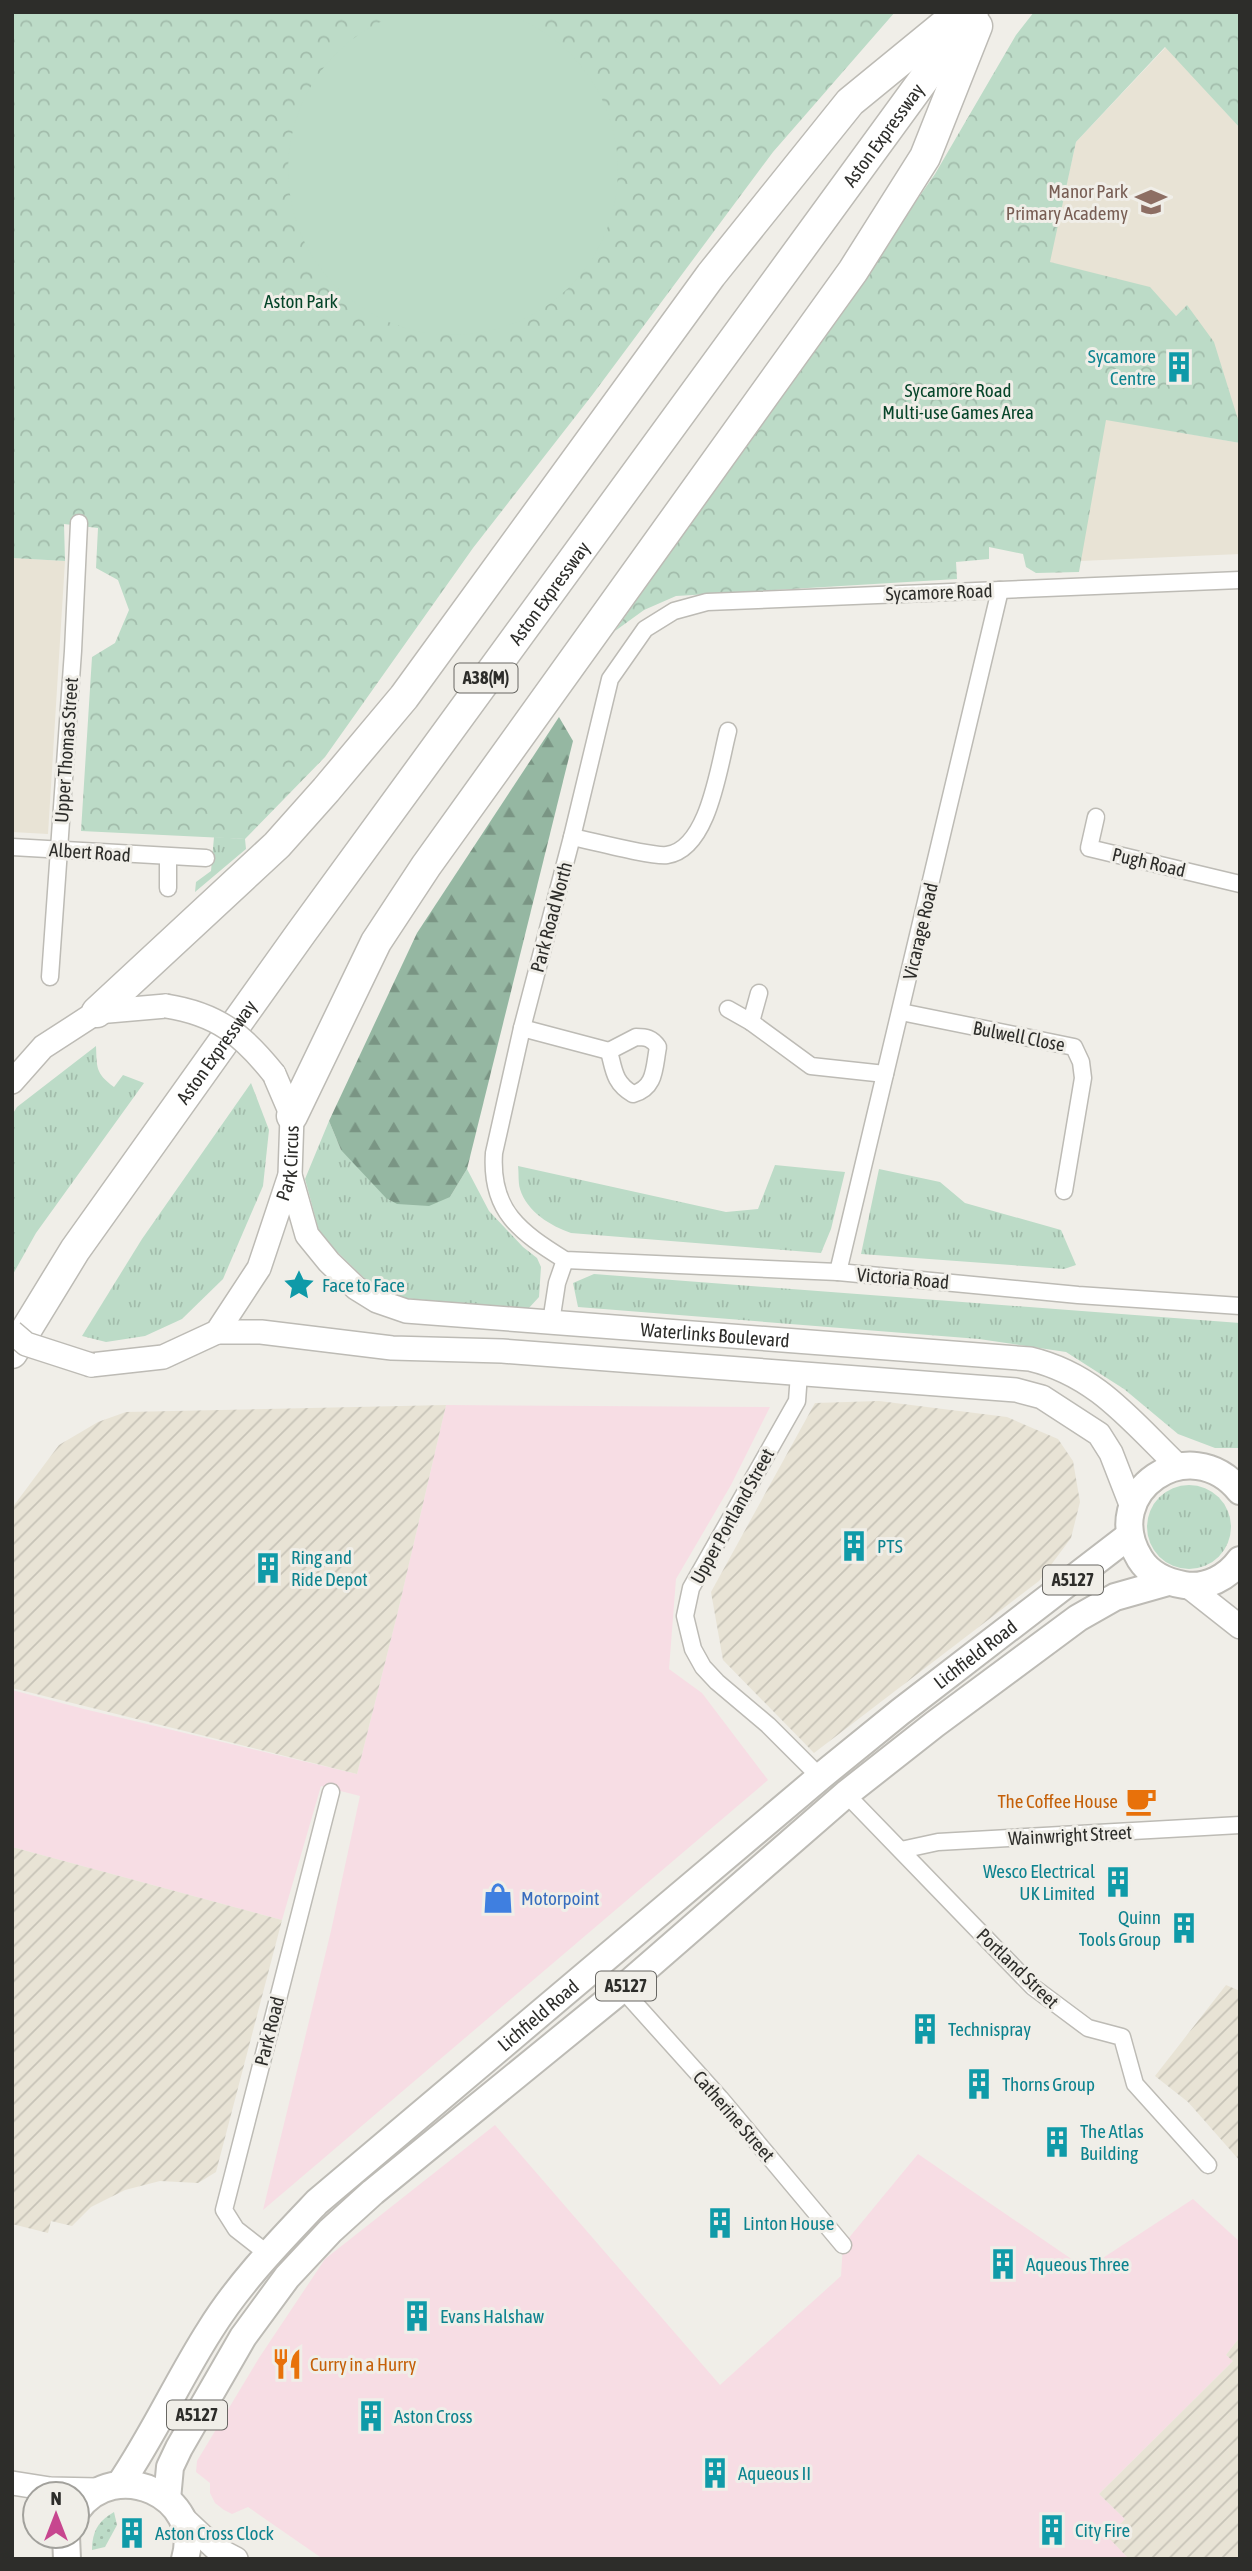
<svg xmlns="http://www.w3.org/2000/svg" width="1252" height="2571" font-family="'Asap Condensed',sans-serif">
<defs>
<pattern id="industrial-furrows" width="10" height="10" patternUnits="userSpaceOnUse" patternTransform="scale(1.75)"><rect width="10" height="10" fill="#e8e3d5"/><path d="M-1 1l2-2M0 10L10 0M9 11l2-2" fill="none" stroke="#c7c3b7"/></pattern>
<pattern id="grass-tufts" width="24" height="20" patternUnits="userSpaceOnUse" patternTransform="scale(1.75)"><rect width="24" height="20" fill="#bcdbc7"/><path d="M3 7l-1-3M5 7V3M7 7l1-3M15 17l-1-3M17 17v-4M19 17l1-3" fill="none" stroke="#a2bcab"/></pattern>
<pattern id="forest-firs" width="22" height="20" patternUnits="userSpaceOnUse" patternTransform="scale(1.75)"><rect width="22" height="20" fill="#95b7a2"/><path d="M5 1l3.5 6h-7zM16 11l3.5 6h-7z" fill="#7a9584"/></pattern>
<pattern id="park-crowns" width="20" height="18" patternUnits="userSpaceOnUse" patternTransform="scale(1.75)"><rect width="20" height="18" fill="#bcdbc7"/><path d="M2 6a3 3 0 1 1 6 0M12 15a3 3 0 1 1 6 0" fill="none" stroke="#a2bcab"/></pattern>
<pattern id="garden-dots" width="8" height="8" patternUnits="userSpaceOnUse" patternTransform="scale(1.75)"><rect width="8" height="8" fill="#bcdbc7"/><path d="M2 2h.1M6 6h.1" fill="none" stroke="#a2bcab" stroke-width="1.8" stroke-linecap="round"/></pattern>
</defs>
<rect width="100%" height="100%" fill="#f0eee8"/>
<g fill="#f7dde4">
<path d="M446 1405 770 1407 731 1485 676 1579 669 1669 702 1693 768 1780 263 2210 331 1931 360 1796 321 1786 282 1920 12 1847V1690L84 1709 357 1774 398 1611Z"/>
<path d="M495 2125 720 2385 841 2276 843 2245 918 2154 1086 2269 1193 2199 1240 2242V2337L1226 2355 1233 2361 1099 2494 1125 2519 1109 2537 1129 2559H323L248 2507 232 2514 224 2510 215 2503 210 2493V2483L196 2472 197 2461 259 2358 325 2259Z"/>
</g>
<g fill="url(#industrial-furrows)">
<path d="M879 1401 1007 1417 1058 1439 1073 1461 1080 1502 1071 1538 1039 1581 814 1753 723 1660 711 1592 815 1403Z"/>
<path d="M446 1405 398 1611 357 1774 12 1688V1508L59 1445 98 1422 126 1412Z"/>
<path d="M12 1847 282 1920 216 2172 198 2183 160 2181 125 2190 91 2207 72 2226 51 2221 48 2233 12 2224Z"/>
<path d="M1226 1985 1240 1991V2161L1188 2102 1155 2076Z"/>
<path d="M1240 2337V2559H1129L1108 2537 1125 2519 1099 2494 1233 2361 1226 2355Z"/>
</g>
<g fill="#e8e3d5">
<path d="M1166 47 1240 128V426L1186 306 1176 316 1049 262 1076 142Z"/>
<path d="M1105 419 1240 443V554L1080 561Z"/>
<path d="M12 558 65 561 48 834 12 832Z"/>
</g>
<g fill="url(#grass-tufts)">
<path d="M214 837 245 839 246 849 195 892 196 882 211 871Z"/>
<path d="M96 1046C97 1067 95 1073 114 1087L123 1075 144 1083 36 1233 12 1276V1115L17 1107Z"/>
<path d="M251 1083 269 1130 263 1186 223 1279 182 1319 145 1336 106 1342 82 1336 142 1239Z"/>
<path d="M329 1121 341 1150 450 1197 467 1169 489 1211 523 1247 537 1258 541 1267 539 1297 528 1309 403 1298 368 1282 320 1235 305 1179Z"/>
<path d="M775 1165 845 1172 831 1229 821 1253 571 1233C551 1226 527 1212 520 1189 518 1182 519 1174 518 1166L726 1212 758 1209Z"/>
<path d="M879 1169 940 1182 965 1203 1061 1230 1076 1265 1064 1269 861 1254Z"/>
<path d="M594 1274 1240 1323V1448H1215L1178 1434 1124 1389 1066 1352 979 1339 578 1307 573 1283Z"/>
<circle cx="1189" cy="1527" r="42"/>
</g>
<path fill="url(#forest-firs)" d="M559 717 573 741 467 1169 450 1197 429 1206 397 1204 386 1198 341 1150 329 1121 417 933Z"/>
<g fill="url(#park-crowns)">
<path d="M12 12H895L773 152 593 394 473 548 325 757 245 839 81 831 92 657 115 643 129 610 118 580 96 568 98 528 64 524 65 561 12 558Z"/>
<path d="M1034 12H1240V128L1165 47 1076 142 1050 262 1150 287 1176 316 1187 305 1214 342 1240 426V443L1106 420 1079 572 1036 573 1026 567 1023 554 989 547V559L956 562 957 579 676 596 644 610 615 631 935 174 1016 35Z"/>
</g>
<path fill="url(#garden-dots)" d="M114 2512 117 2525 105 2547 92 2550C92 2532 98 2521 114 2512Z"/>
<circle fill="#bcdbc7" cx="453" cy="170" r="165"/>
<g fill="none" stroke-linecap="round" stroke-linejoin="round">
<defs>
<g id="minor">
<path d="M1240 580 707 602 674 611 645 629 610 679 572 837 522 1028 494 1153C490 1211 520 1232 565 1260L838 1272 1078 1295 1240 1306"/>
<path d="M1096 817 1089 848 1240 884"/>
<path d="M572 837C592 841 652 857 667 855 709 849 719 765 728 731"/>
<path d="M12 847 206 858"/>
<path d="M168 888V857"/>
<path d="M50 977 73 651 79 523"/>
<path d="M728 1009 751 1022 811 1066 885 1074"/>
<path d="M901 1012 1074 1047 1081 1062 1083 1078 1064 1191"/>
<path d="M751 1022 759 993"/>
<path d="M522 1028 609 1051"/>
<path d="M636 1037C646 1037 652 1038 658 1047 654 1067 656 1088 633 1094 614 1083 614 1070 609 1051Z"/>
<path d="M838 1272 1000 590"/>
<path d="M551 1322 557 1283 565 1260"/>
<path d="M799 1374 797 1401 691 1588 685 1616 693 1649 703 1667 717 1682 768 1725 820 1777"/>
<path d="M846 1794 1033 1987 1088 2028 1122 2037 1135 2084 1208 2165"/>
<path d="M901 1850 938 1842 1240 1825"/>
<path d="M622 1989 720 2098 843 2245"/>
<path d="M268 2254 236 2229 224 2210 331 1792"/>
</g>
<g id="secondary">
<path d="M12 1082 43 1047 97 1012 166 1006"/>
<path id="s1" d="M290 1175 307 1235 329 1262 356 1288 377 1301 406 1311 1030 1359C1097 1375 1131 1421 1178 1466"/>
<path d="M217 1332H261L392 1348 502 1351 1016 1390 1042 1397 1099 1434 1111 1453 1132 1507"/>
<path id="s2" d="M91 1365 163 1357 217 1332 259 1268 290 1175 292 1116 274 1074"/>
<path d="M1188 1586 1240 1627"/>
<path d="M12 2483 50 2489 98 2490"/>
<path d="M181 2516 215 2548 236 2559"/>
</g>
<g id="primary">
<path d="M1240 1491C1190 1429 1098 1492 1140 1559 1150 1575 1166 1582 1184 1585 1206 1589 1228 1577 1240 1560"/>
<path id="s3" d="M120 2484C154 2434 178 2380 210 2330 239 2283 279 2242 317 2202L820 1777 900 1712 1130 1535"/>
<path d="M167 2499 170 2467 179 2448 243 2337 287 2277 330 2231 373 2192 622 1989 846 1794 935 1724 1078 1618 1115 1597 1168 1582"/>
<path d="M77 2510C115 2456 204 2496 185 2559"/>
<path d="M66 2536 67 2559"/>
</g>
<g id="motorway">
<path d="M97 1012 277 845 326 790 404 697 711 275 850 102 960 12"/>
<path d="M292 1116 376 942 426 866 853 271 925 157 977 26"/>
<path id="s4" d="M12 1353 75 1250 301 933 973 12"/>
</g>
</defs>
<use href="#minor" stroke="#bdbbb5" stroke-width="19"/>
<use href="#secondary" stroke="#bdbbb5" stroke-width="26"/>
<use href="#primary" stroke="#bdbbb5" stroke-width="30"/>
<use href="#motorway" stroke="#bdbbb5" stroke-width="33"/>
<use href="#minor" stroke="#fff" stroke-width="16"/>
<use href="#secondary" stroke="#fff" stroke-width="23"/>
<use href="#primary" stroke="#fff" stroke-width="26"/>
<use href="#motorway" stroke="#fff" stroke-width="30"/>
<defs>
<g id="secondary-bridge">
<path d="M166 1006C217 1014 242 1034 274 1074"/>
<path d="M12 1332 26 1344 91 1365"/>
</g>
</defs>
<use href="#secondary-bridge" stroke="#bdbbb5" stroke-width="26" stroke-linecap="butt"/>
<use href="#secondary-bridge" stroke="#fff" stroke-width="23"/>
</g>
<defs>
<symbol id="school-bare" viewBox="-9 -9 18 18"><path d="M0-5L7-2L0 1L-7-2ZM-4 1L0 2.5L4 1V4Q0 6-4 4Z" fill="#8d6e63" stroke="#f0eee8" stroke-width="2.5" paint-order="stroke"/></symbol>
<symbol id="building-bare" viewBox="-9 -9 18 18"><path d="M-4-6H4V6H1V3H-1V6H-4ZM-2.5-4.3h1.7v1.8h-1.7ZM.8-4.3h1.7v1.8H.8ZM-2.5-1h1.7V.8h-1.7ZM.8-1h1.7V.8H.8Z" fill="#0f9aa8" stroke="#f0eee8" stroke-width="2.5" paint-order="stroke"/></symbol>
<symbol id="sight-bare" viewBox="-9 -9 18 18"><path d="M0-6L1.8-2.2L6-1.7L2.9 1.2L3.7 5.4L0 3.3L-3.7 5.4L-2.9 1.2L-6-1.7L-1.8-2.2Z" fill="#0f9aa8" stroke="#f0eee8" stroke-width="2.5" paint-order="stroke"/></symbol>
<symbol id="cafe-bare" viewBox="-9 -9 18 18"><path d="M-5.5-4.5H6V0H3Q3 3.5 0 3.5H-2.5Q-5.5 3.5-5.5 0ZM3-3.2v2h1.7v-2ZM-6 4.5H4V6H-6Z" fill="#e8710a" stroke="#f0eee8" stroke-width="2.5" paint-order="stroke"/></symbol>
<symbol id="shop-bare" viewBox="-9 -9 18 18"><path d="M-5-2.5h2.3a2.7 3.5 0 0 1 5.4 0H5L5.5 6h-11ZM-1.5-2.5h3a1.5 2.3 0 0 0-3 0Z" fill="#3f7fe0" stroke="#f0eee8" stroke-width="2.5" paint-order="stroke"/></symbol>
<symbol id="restaurant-bare" viewBox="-9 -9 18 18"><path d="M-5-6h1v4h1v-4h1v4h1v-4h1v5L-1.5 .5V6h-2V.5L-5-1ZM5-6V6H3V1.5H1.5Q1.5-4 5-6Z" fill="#e8710a" stroke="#f0eee8" stroke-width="2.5" paint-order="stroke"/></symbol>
</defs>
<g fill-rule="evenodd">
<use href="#school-bare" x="1129" y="180" width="44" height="44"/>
<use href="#building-bare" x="1157" y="345" width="44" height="44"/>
<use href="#sight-bare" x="277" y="1263" width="44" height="44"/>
<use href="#building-bare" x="832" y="1524" width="44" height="44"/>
<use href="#building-bare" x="246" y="1546" width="44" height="44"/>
<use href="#cafe-bare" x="1119" y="1779" width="44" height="44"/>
<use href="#building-bare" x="1096" y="1860" width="44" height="44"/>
<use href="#shop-bare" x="476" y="1876" width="44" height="44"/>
<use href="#building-bare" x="1162" y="1906" width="44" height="44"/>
<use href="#building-bare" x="903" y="2007" width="44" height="44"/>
<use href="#building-bare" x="957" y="2062" width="44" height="44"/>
<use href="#building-bare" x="1035" y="2120" width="44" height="44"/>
<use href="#building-bare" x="698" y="2201" width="44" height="44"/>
<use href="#building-bare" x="981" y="2242" width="44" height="44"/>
<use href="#building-bare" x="395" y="2294" width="44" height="44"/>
<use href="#restaurant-bare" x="265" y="2342" width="44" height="44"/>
<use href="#building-bare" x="349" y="2394" width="44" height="44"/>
<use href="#building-bare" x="693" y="2451" width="44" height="44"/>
<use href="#building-bare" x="1030" y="2508" width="44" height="44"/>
<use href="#building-bare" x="110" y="2511" width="44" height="44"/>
</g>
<g text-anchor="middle" stroke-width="6" stroke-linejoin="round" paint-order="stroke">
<g fill="#f0eee8" stroke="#686763" stroke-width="2">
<rect x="454.5" y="663.5" width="63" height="29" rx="5"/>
<rect x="1043" y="1565.5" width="60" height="29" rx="5"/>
<rect x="596" y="1971.5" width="60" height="29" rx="5"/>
<rect x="167" y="2400.5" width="60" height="29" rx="5"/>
</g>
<g font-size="18" font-weight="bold" fill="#2d2d2a">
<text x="486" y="684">A38(M)</text>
<text x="1073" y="1586">A5127</text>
<text x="626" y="1992">A5127</text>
<text x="197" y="2421">A5127</text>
</g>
<g font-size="19" fill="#2d2d2a" stroke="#f0eee8">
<text dy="7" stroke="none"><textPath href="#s4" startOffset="1498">Aston Expressway</textPath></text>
<text transform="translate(939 592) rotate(-2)" y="7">Sycamore Road</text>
<text dy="7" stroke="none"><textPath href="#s4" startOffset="931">Aston Expressway</textPath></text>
<text transform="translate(66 750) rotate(-86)" y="7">Upper Thomas Street</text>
<text transform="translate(90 852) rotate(4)" y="7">Albert Road</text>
<text transform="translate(1149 862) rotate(13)" y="7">Pugh Road</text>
<text transform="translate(551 917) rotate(-75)" y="7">Park Road North</text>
<text transform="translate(920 931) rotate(-77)" y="7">Vicarage Road</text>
<text transform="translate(1019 1036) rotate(11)" y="7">Bulwell Close</text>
<text dy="7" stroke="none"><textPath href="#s4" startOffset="364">Aston Expressway</textPath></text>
<text dy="7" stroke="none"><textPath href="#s2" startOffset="318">Park Circus</textPath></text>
<text transform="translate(903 1278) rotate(5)" y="7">Victoria Road</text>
<text dy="7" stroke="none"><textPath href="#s1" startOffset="500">Waterlinks Boulevard</textPath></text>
<text transform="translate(732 1516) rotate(-61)" y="7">Upper Portland Street</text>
<text dy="7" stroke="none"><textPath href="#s3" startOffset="1202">Lichfield Road</textPath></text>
<text transform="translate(1070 1835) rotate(-3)" y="7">Wainwright Street</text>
<text transform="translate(1018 1968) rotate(44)" y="7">Portland Street</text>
<text dy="7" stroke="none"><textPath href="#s3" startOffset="635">Lichfield Road</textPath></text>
<text transform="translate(269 2031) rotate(-76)" y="7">Park Road</text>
<text transform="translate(734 2116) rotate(49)" y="7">Catherine Street</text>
</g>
<g font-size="19" fill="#785e54" stroke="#f0eee8" text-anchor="end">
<text x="1128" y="198">Manor Park<tspan x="1128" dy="22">Primary Academy</tspan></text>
</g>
<g font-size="19" fill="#064529" stroke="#f0eee8">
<text x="301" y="308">Aston Park</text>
<text x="958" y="397">Sycamore Road<tspan x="958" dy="22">Multi-use Games Area</tspan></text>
</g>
<g font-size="19" fill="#0d838f" stroke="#f0eee8" text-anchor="start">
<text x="1156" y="363" text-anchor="end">Sycamore<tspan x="1156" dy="22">Centre</tspan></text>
<text x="322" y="1292">Face to Face</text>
<text x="877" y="1553">PTS</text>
<text x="291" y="1564">Ring and<tspan x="291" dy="22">Ride Depot</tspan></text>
<text x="1095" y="1878" text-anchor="end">Wesco Electrical<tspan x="1095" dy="22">UK Limited</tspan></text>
<text x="1161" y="1924" text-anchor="end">Quinn<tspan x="1161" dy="22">Tools Group</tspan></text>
<text x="948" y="2036">Technispray</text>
<text x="1002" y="2091">Thorns Group</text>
<text x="1080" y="2138">The Atlas<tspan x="1080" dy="22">Building</tspan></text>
<text x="743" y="2230">Linton House</text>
<text x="1026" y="2271">Aqueous Three</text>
<text x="440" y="2323">Evans Halshaw</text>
<text x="394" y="2423">Aston Cross</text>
<text x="738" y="2480">Aqueous II</text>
<text x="1075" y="2537">City Fire</text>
<text x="155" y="2540">Aston Cross Clock</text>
</g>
<g font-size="19" fill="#c56008" stroke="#f0eee8" text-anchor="end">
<text x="1118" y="1808">The Coffee House</text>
<text x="310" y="2371" text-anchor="start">Curry in a Hurry</text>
</g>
<g font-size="19" fill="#366cbe" stroke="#f0eee8" text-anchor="start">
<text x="521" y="1905">Motorpoint</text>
</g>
</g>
<rect width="1252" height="2571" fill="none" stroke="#2d2d2a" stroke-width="28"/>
<g transform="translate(56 2515)"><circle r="33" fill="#f0eee8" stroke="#a2a19c" stroke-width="2"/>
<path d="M0-5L12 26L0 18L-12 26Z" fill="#c7468f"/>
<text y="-10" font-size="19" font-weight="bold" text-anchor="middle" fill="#2d2d2a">N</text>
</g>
</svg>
